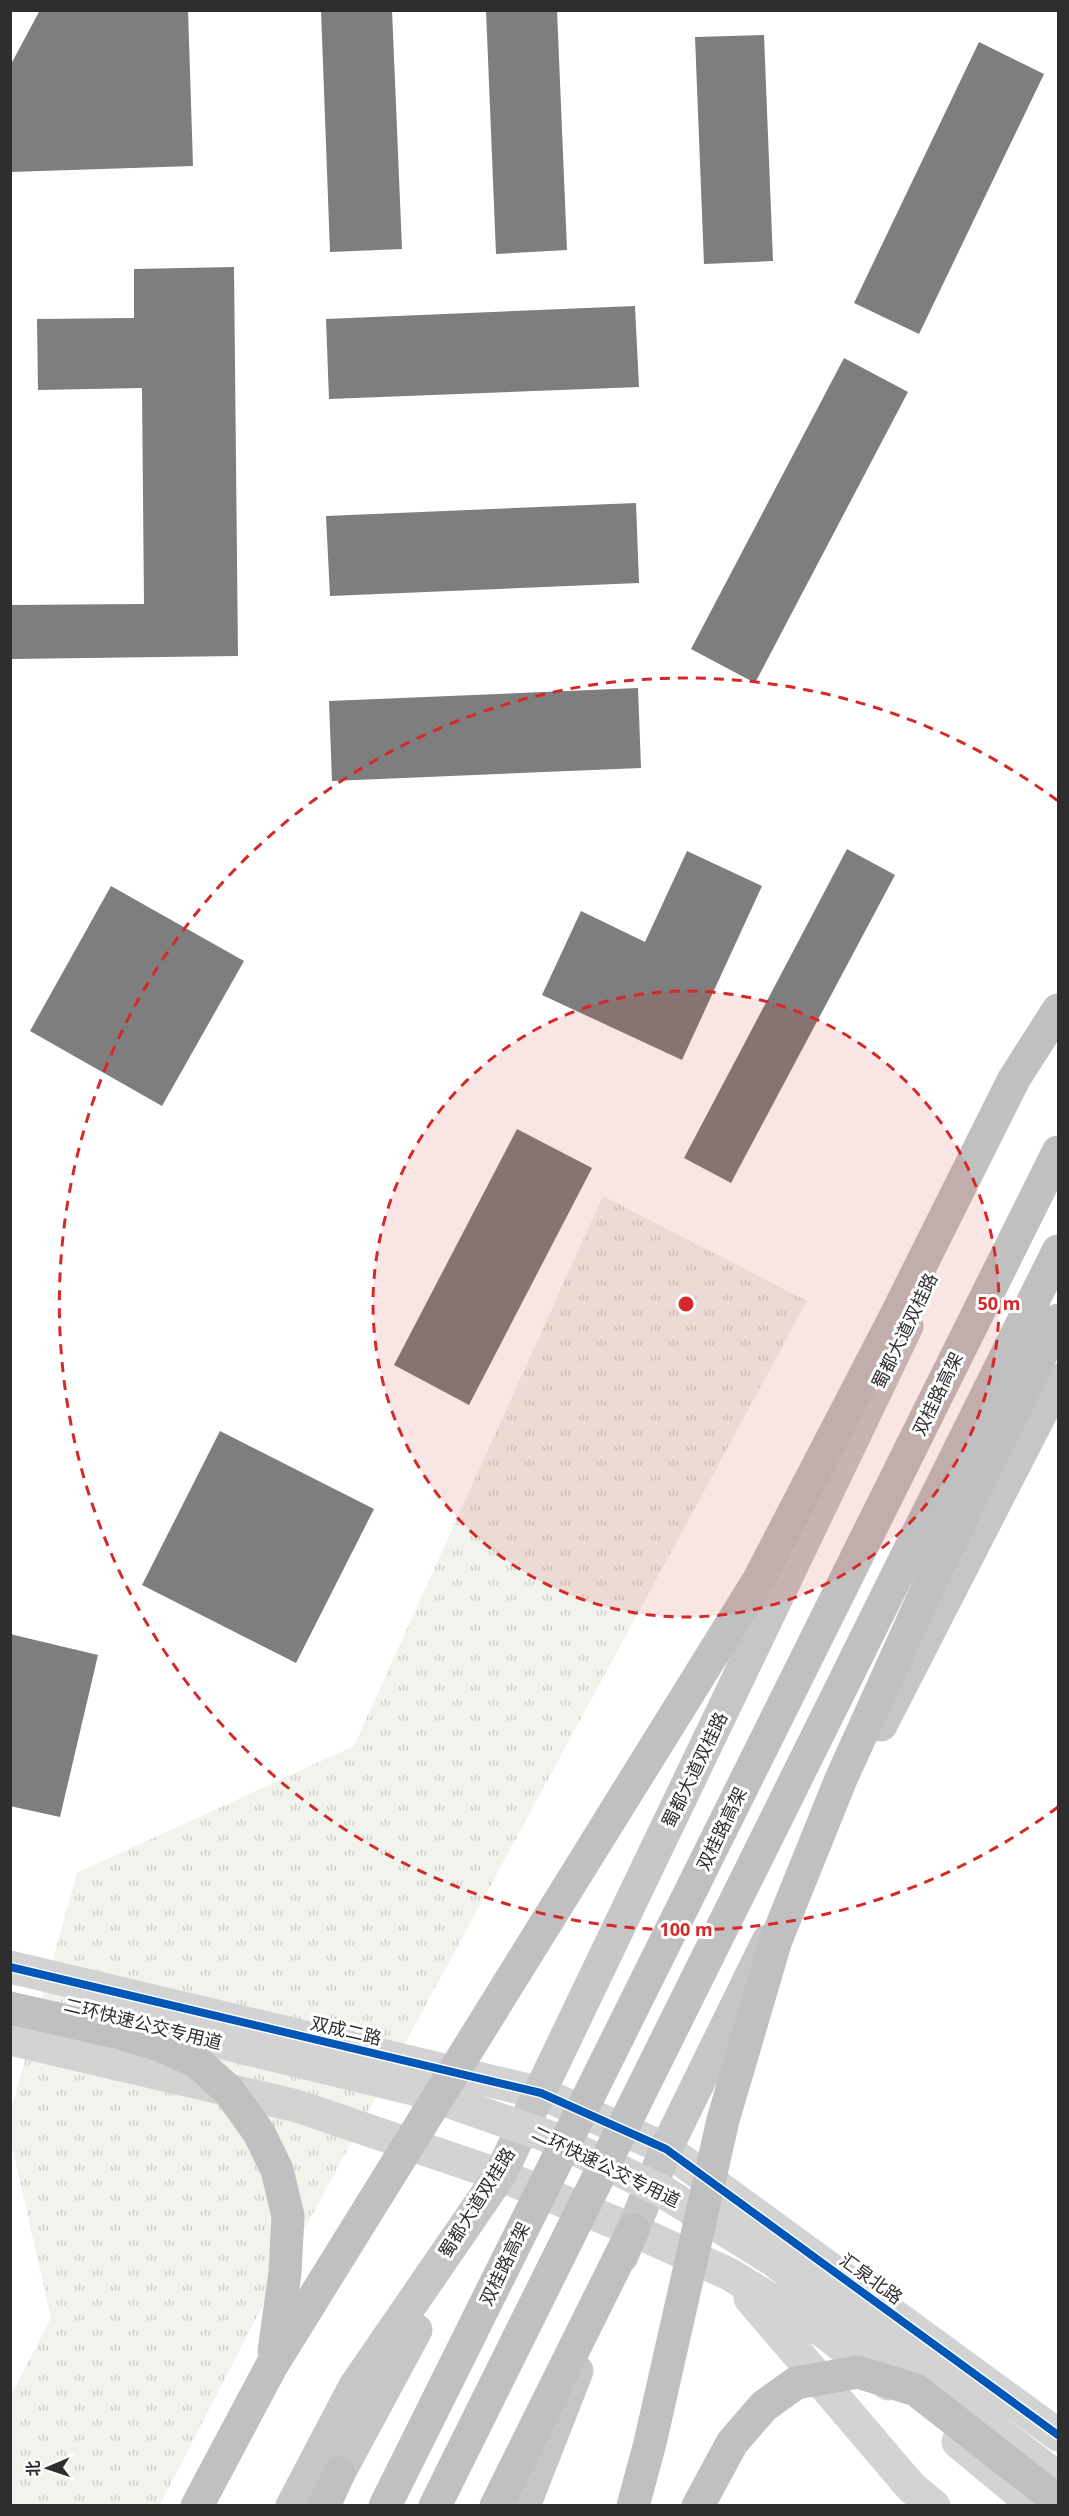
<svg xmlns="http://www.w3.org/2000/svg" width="1069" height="2516" font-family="'Noto Sans','Noto Sans SC',sans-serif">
<defs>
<pattern id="park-tufts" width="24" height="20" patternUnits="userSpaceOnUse" patternTransform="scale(1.5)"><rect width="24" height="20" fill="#f0f4ec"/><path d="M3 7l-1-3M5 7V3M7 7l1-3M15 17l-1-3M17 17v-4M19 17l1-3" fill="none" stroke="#ced2cb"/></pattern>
</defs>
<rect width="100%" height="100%" fill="#fff"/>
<path fill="url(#park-tufts)" d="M603 1196 807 1301 252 2326 160 2505H11L10 2397 51 2318 11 2142V2110L77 1873 354 1746Z"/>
<g fill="#7e7e7e">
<path d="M40 10H188L193 166 10 172V66Z"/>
<path d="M321 10H392L402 249 330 252Z"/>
<path d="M486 10H557L567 250 496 254Z"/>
<path d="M764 35 773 261 704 264 695 37Z"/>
<path d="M979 42 1044 74 919 334 854 303Z"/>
<path d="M234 267 238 656 10 659V605L144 604 142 388 38 390 37 319 134 318V269Z"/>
<path d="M635 306 639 387 329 399 326 319Z"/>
<path d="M844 358 908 392 755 683 691 649Z"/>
<path d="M636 503 639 583 330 596 326 516Z"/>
<path d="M638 688 641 768 332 781 329 701Z"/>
<path d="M847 849 895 875 731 1183 684 1158Z"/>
<path d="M687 851 762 886 682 1060 542 995 581 911 645 942Z"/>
<path d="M111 886 244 961 162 1106 30 1031Z"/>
<path d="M517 1129 592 1168 469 1405 394 1365Z"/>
<path d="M220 1431 374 1509 296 1663 142 1585Z"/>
<path d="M10 1634 98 1655 60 1817 10 1806Z"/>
</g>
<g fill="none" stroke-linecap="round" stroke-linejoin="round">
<g stroke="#d3d3d3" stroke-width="33">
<path d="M10 1967 541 2093 666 2149 1058 2435"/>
<path d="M10 2039 297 2106 500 2175 633 2230 729 2274 827 2334 888 2384"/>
<path d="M750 2298 911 2487 934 2506"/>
<path d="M958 2442 1035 2506"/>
</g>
<g stroke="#c6c6c6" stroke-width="33">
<path d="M881 1725 1058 1380"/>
<path d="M622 2256 666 2149 768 1941"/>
<path d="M339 2473 416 2330"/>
<path d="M292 2506 355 2386 500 2175 907 1326"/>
<path d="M524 2506 577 2371"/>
</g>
<g stroke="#c0c0c0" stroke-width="33">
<path d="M324 2506 339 2473"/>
<path d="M496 2506 633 2230"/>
</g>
<path stroke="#d3d3d3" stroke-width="33" d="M112 2016 413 2089 550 2137 662 2191 773 2260 1058 2478"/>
<g stroke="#c0c0c0" stroke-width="33">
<path d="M10 2008 120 2033 159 2045 197 2062 229 2091 259 2133 277 2170 288 2216 285 2273 274 2351"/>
<path d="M197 2506 272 2365 758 1581 893 1321 1014 1079 1058 1010"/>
<path d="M385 2506 1058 1152"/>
<path d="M435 2506 1058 1251"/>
<path d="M633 2506 650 2443 723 2120 776 1940 841 1779 928 1587 1058 1320"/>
<path d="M698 2506 732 2443 764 2406 796 2383 858 2372 916 2390 1058 2501"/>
</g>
<defs>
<path id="cycleway" d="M10 1967 541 2093 666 2149 1058 2435"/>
</defs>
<use href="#cycleway" stroke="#fff" stroke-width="11"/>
<use href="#cycleway" stroke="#0057b8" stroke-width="8"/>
</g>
<circle cx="686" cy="1304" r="313" fill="#d62828" fill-opacity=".12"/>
<g fill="none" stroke="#d62828" stroke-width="3" stroke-dasharray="10 8">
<circle cx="686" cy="1304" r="313"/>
<path d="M1058 1807A626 626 0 1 1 1058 801"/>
</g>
<g text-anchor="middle" stroke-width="6" stroke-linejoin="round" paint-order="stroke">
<g font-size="18" fill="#2e2e2e" stroke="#fff">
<text transform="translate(905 1331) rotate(-64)" y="6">蜀都大道双桂路</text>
<text transform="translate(938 1394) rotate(-64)" y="6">双桂路高架</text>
<text transform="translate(695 1770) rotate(-64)" y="6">蜀都大道双桂路</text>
<text transform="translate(722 1829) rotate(-64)" y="6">双桂路高架</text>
<text transform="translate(143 2024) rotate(14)" y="6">二环快速公交专用道</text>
<text transform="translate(346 2031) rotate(13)" y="6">双成二路</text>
<text transform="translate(606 2167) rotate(26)" y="6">二环快速公交专用道</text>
<text transform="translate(477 2203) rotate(-58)" y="6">蜀都大道双桂路</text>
<text transform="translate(505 2264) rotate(-64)" y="6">双桂路高架</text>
<text transform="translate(871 2279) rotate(36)" y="6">汇泉北路</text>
</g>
</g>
<circle cx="686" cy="1304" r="9" fill="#d62828" stroke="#fff" stroke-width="3"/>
<g font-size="18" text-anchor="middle" font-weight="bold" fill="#d62828" stroke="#fff" stroke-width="6" stroke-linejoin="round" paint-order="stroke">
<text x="999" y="1310">50 m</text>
<text x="686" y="1936">100 m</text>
</g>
<rect width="1069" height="2516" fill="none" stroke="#2e2e2e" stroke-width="24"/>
<g transform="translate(48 2468) rotate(268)" stroke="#ffffff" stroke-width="4.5" paint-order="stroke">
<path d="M0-4.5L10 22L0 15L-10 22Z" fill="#2e2e2e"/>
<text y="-9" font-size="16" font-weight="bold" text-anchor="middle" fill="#2e2e2e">北</text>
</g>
</svg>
